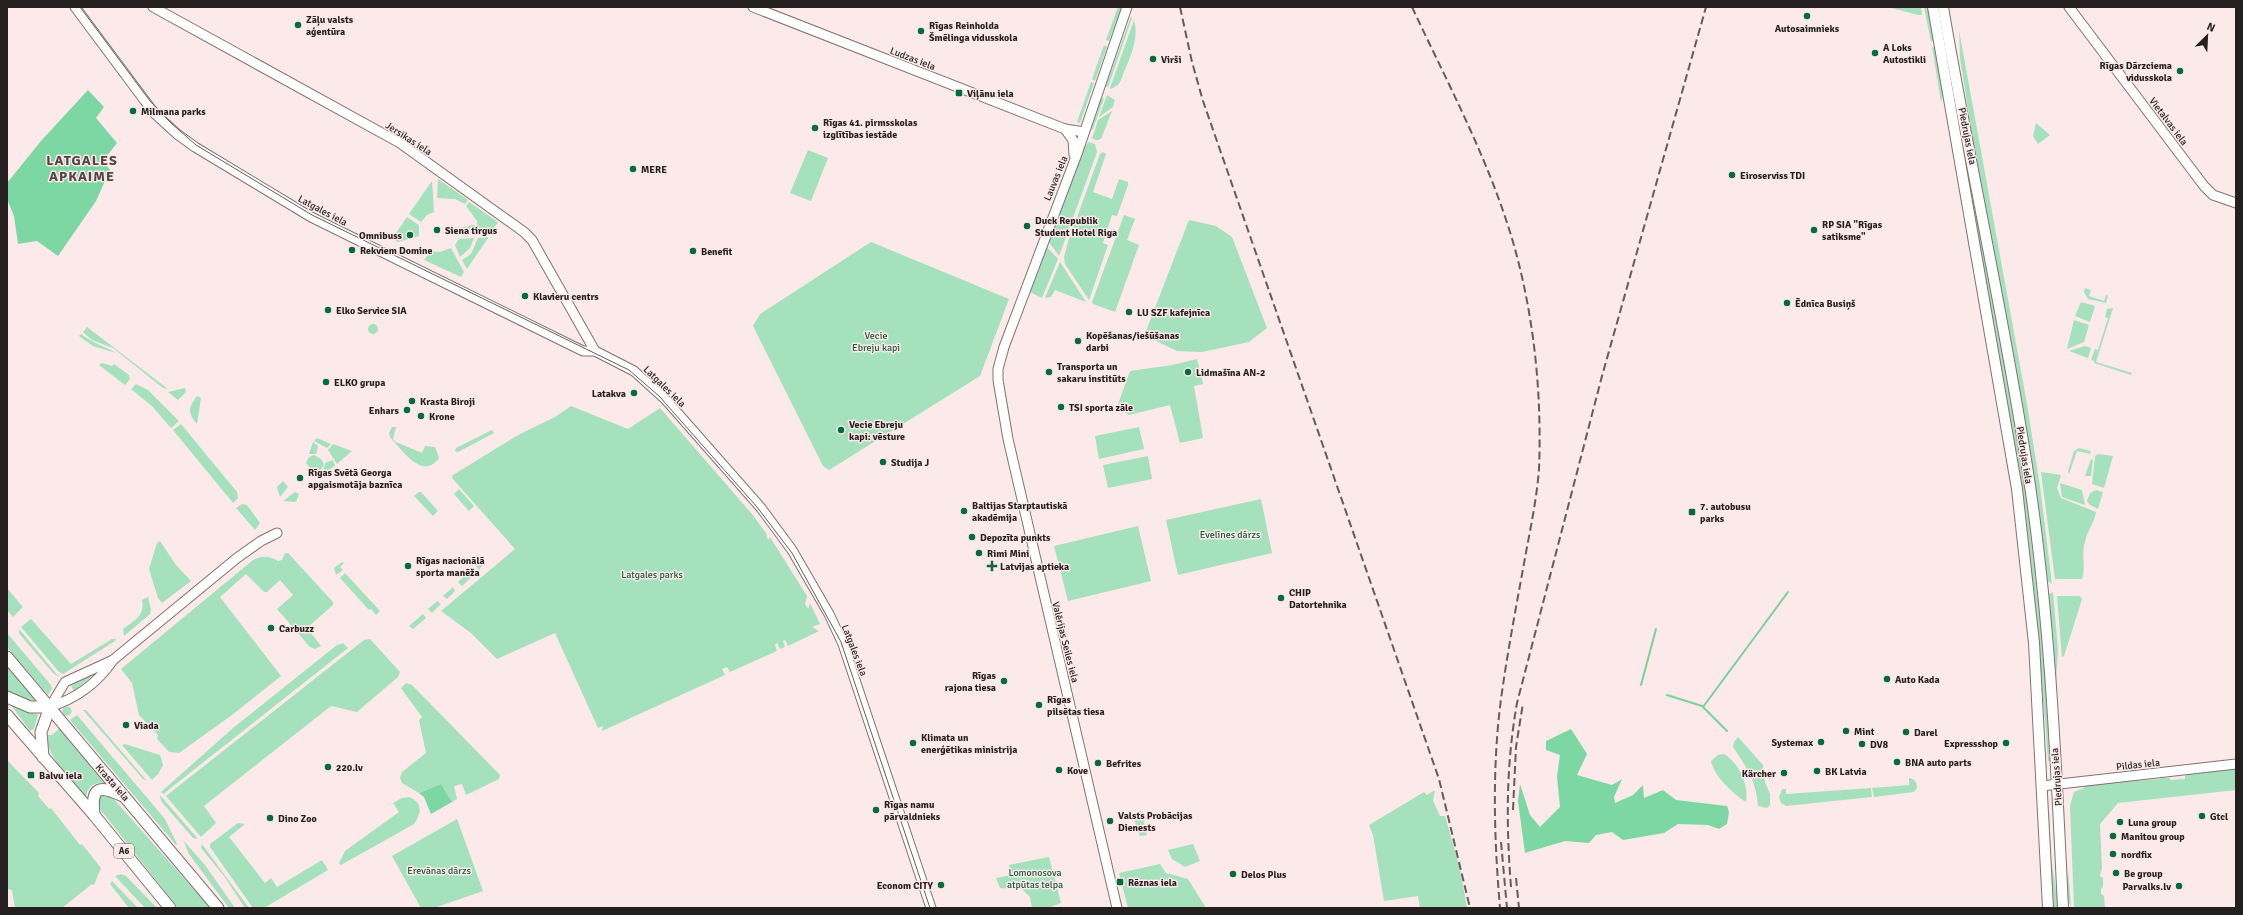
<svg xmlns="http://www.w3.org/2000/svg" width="2243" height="915" font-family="Signika,sans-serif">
<rect width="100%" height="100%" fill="#fbeae9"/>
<g fill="#a5e1bc">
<path d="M1118 7H1122L1109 41 1106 40Z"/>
<path d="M1888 7H1921L1922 15H1918Z"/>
<path d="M1924 7H1928L1934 40 1931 42Z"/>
<path d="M1131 16 1132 18 1108 87 1106 86Z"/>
<path d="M1134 20C1140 40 1128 61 1121 80L1118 85 1111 89 1110 88Z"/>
<path d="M1959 30 2027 404 2040 486 2052 584 2047 581 1994 253 1971 128 1960 58Z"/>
<path d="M1104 45 1107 47 1095 81 1092 79Z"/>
<path d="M1932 47H1936C1938 59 1946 92 1941 102Z"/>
<path d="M1950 74 1960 117 2018 435 2028 508 2043 642 2050 761H2048C2045 715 2040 670 2036 625Z"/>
<path d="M1091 82 1094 83 1080 123 1077 122Z"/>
<path d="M1107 95 1115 100 1113 107 1099 117Z"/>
<path d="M1104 98 1093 129 1091 131 1101 99Z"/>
<path d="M1112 111 1101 139 1097 140 1092 139 1098 120Z"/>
<path d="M2036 123 2050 135 2038 144 2033 136Z"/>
<path d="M1089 142 1095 144 1097 152 1059 256 1049 242 1083 148Z"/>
<path d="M808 150 828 158 811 201 790 193Z"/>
<path d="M1103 152 1106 154 1093 192 1112 199 1119 179 1128 182V185L1117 216 1112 215 1103 243 1108 245 1089 300 1065 264 1064 257 1068 242 1100 154Z"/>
<path d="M438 179 468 200 465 204 455 199 437 198Z"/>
<path d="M432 181 434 212 427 215 421 222 409 214Z"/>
<path d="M469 202 498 222 492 231 478 233 477 221 466 206Z"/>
<path d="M1124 215 1135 219 1127 240 1139 245 1115 312 1093 304 1092 302Z"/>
<path d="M407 217 419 225V236L398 242 392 239Z"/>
<path d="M1189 220 1216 226 1232 237 1267 328 1249 342 1202 352 1177 351 1152 339 1146 331Z"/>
<path d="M472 225H475L476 233H460L461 228Z"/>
<path d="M488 237V238L467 269 462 260 471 254 478 238Z"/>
<path d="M474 238 470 248 460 257 455 245 459 239Z"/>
<path d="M871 242 1009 299 980 376 829 470 823 466 753 326 760 314Z"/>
<path d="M1047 247 1058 259 1042 298 1030 292Z"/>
<path d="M451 248 464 272 461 277 424 260 431 251 440 252Z"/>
<path d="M1060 262 1086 302 1055 290 1051 297 1045 298Z"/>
<path d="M2085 288 2091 290 2089 296 2104 301 2106 295 2108 296 2106 303 2088 299 2084 292Z"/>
<path d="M2081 302 2095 306 2090 322 2075 316Z"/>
<path d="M2113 308 2096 362 2132 373 2131 375 2094 363V361L2091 360 2095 349 2098 350 2108 318 2105 317 2107 309Z"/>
<path d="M2074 320 2089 325 2084 342 2067 349Z"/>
<circle cx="373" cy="329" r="5"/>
<path d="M87 327 168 389 174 390 163 388 113 348 92 340 83 332Z"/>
<path d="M81 334C92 343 104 346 116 353L93 346 79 336Z"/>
<path d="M2085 346 2091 348 2088 358 2069 351Z"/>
<path d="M1197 359 1203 384 1194 386 1203 438 1180 443 1170 405 1129 415 1117 407 1130 371 1172 365Z"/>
<path d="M102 363 112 366 114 364 129 375 130 379 125 385 99 365Z"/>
<path d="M136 384 148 390 179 421 171 428 152 406 131 389Z"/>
<path d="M185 388 186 392 178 400 168 392Z"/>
<path d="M197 396 201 398 197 424C187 412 188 408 197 396Z"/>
<path d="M571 406 628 429 660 408 752 514 766 533 768 540 770 537 807 596 805 604 808 609 810 603 820 624 812 627 819 631 788 646 785 640 783 641 785 647 780 649 777 643 775 645 777 651 730 672 727 667 722 669 725 675 602 731 603 726 598 728 555 633 497 659 471 633 441 611 515 549 452 478 453 475 518 435 555 417Z"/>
<path d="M181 424 237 492 238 498 233 503 173 430Z"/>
<path d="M392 427H396L393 439 396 442 422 453 425 446 435 447 439 458C423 481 402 450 390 437L389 433Z"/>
<path d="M1139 427 1144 449 1099 459 1095 436Z"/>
<path d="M492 430 494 433 458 452 455 451 456 448Z"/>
<path d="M317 438 331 444 327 448 314 441Z"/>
<path d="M313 442 318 446 316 454H309Z"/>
<path d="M333 444 352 451 337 464 328 450Z"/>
<path d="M2079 448 2091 451 2090 454 2077 451 2069 474 2068 471 2074 451Z"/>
<path d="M2098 454 2113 456 2104 488 2092 484 2095 456Z"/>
<path d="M314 455 321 459 324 464 321 470 317 473 312 471 306 463 309 457Z"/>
<path d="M1148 456 1152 479 1108 488 1103 465Z"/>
<path d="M2091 459 2093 460 2091 476H2085Z"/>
<path d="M333 460 335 466 323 473 325 463Z"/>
<path d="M2041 472 2061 475 2057 488 2061 498 2096 512C2094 524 2087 531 2085 542 2081 554 2086 567 2082 579H2055Z"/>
<path d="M283 481 288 487 280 497 277 487Z"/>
<path d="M2060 483 2082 490 2085 505 2062 497Z"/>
<path d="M459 489 474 506 469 511 454 494Z"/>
<path d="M2096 490 2103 492 2098 509 2090 505 2087 501 2090 493Z"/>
<path d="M295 492 299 494 296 502 283 501Z"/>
<path d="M419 492H421L438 511 433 516 414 496Z"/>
<path d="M1261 499 1272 553 1178 575 1166 520Z"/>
<path d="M242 504 247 505 260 523 255 530 236 508Z"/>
<path d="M1138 526 1151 581 1068 601 1054 546Z"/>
<path d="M160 541 176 565 191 581 162 603 158 598 149 569 157 543Z"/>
<path d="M285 553H288L333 602V605L307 628 321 646 315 649 310 647 277 609 293 595 280 580 267 592H264L246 574 220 597 281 676 232 715 179 753 169 752 157 739 158 735 139 715 132 683 121 669 253 560C262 555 270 556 278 561L282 560Z"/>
<path d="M477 554 484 563 479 570 476 566 479 563 474 557Z"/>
<path d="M342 562 344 563 340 567 343 570 336 575 334 568Z"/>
<path d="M473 568 477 572 462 586 458 582Z"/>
<path d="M345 573 380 611 376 615 371 609 369 610 340 578Z"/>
<path d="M453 587 455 591 447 599 443 596Z"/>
<path d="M7 588 22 606V608L13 617 7 610Z"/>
<path d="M2053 592 2058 650 2055 699 2048 598 2049 594Z"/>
<path d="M2057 596H2080L2082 599 2064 656 2062 657Z"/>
<path d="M148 597 151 609 150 614 124 636 123 629C135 620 145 616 142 600Z"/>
<path d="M437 601 441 604 432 613 428 609Z"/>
<path d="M423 614 426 618 413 629 409 626Z"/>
<path d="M31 619 71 664 112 639H116L115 641 63 674 59 672 21 627Z"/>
<path d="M19 629 59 677 53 673 22 637 19 633Z"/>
<path d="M7 633 51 685 52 689 48 695 7 647Z"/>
<path d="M370 639 400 672 398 677 357 712 331 706 204 806 216 823 201 837 166 796 364 640Z"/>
<path d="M343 643 348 648 167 791 164 794 161 792 233 728 337 645Z"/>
<path d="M7 665 37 701 21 699 7 690Z"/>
<path d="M89 674H92L91 677 74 691 71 686Z"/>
<path d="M406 683 412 685 500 775 499 779 466 795 462 784 454 786 457 799 452 802 441 784 419 793 402 783 400 778 402 772 426 753 419 720 422 717 401 688Z"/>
<path d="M11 705 28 712 38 714 34 729 30 731Z"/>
<circle cx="67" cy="711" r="4.5"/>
<path d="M83 710H86L147 781 143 779Z"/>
<path d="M77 715 165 819 177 844 176 845 70 720Z"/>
<path d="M60 728 107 784C97 780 87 786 86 797 71 779 48 759 46 735H52Z"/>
<path d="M1738 737 1763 765 1765 782 1770 794V805L1767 808 1758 806C1756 780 1747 768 1733 747L1734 742Z"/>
<path d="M125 744 160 755 163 765 158 774 152 780 122 745Z"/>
<path d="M1724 754C1739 763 1749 785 1746 802 1733 794 1714 776 1711 761L1718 755Z"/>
<path d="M7 760 39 793 38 796 49 809 51 808 80 845 82 844 101 868 94 885 92 884 62 908H15L12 890 7 889Z"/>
<path d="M2236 769V790L2118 803 2100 824 2102 868 2100 876 2103 878V887L2101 889V894L2104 896 2105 908 2074 907 2070 806 2074 792 2084 788V785L2160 779 2161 778H2170V780L2185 779V776L2189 774Z"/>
<path d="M1909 778C1915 779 1917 782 1917 788L1914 792 1874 797 1872 788 1909 785Z"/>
<path d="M1871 788 1872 797 1786 806 1781 803 1779 797 1782 789H1786V794Z"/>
<path d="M1435 790 1433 801 1440 816H1445L1460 869 1467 908H1420L1418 896 1384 901 1373 835 1369 825 1424 792 1427 795Z"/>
<path d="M103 793 113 798 210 908H178L100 809V795Z"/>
<path d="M160 795 198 839 193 838 161 801Z"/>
<path d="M409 797C424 803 421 814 414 824L341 865 339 863 345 851 399 812 393 803 402 798Z"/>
<path d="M1141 811 1147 835 1140 836 1133 816Z"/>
<path d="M2047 811 2049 812 2051 859 2059 908H2053Z"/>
<path d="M457 819 483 891 434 908H421L392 856Z"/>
<path d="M238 823 245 824 229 837 265 883 271 878 277 887 322 860 328 870 264 908H253L210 847V844Z"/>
<path d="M183 840 205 865 235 908H229L189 854Z"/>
<path d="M202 844 249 908H245L224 876 201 848Z"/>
<path d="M1193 844 1200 861 1185 867 1172 859 1168 850Z"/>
<path d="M1049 857 1061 903 1048 908H1032L1030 897 1022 889 1000 888 996 878 1011 875 1009 865Z"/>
<path d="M1160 864 1166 873 1188 879 1206 908H1128L1119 873Z"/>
<path d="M2068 869 2071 906 2067 900Z"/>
<path d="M121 874 126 876 157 908H145L115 876Z"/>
<path d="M112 881 138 908H129L110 884Z"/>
</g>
<g fill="#7cd7a2">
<path d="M88 90 104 107 96 118 117 143 103 161 110 170 96 201 58 256 37 241 18 244 14 216 7 199V183L41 141Z"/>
<path d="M1571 729 1587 754 1577 775 1612 785 1622 779 1614 797 1615 803 1633 795 1643 785 1644 798 1663 790 1676 800 1727 806 1729 812 1727 824 1719 829 1708 825 1678 824 1664 833 1623 840 1612 832 1596 835 1589 843 1565 841 1525 853 1518 801 1520 784 1530 815 1540 827 1560 807 1557 777 1560 755 1546 750V741Z"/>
<path d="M441 784 452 802 431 814 424 797 419 793Z"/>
</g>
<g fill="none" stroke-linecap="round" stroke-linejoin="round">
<g stroke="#77d29d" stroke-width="2">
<path d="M1641 685 1656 629"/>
<path d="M1667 695 1702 706 1727 731"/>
<path d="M1703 707 1788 592"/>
</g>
<defs>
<g id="secondary">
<path d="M75 7 154 113 177 134 195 147 311 217 583 351H595L634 371 666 400 761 508 792 550 829 614 843 644 931 908"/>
<path d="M153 7 400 143 524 232 532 240 595 351"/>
<path d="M753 7 1065 129 1084 132"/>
<path d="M2069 7 2204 186 2213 195 2236 203"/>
<path d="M1065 129 1073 140 1074 155"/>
<path d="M50 707C77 698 97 684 113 660L237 558 261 541 277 533"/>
<path d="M50 707 65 682 113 660"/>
<path d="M2042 786 2236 764"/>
<path d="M1117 908 1008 439 998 380V369L1004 347 1077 154 1127 7"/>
</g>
<g id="primary">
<path d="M1933 7 2017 489 2034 643 2048 908"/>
<path d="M1943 7C1969 160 2003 312 2027 466 2050 612 2056 761 2063 908"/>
</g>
<g id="highway">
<path d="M7 657 218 908"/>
<path d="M7 697 30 707H50"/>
<path d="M7 715 94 815 170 908"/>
<path d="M43 757 41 732 50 707"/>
<path d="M94 815C91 786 99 785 123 796"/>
</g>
</defs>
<use href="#secondary" stroke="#817271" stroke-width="11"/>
<use href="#primary" stroke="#817271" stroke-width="12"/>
<use href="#highway" stroke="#817271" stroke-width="13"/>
<use href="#secondary" stroke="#fff" stroke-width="9"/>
<use href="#primary" stroke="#fff" stroke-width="10"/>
<use href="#highway" stroke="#fff" stroke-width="11"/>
<path stroke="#665c5c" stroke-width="1" d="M80 7 150 101 171 123 196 145 312 215 629 370 659 396 757 507 792 553 841 642 930 908"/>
<g stroke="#665c5c" stroke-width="2" stroke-dasharray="8 4" stroke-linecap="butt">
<path d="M1180 7 1192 62 1203 101 1439 779 1470 908"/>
<path d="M1412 7C1448 84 1489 160 1513 242 1534 315 1542 393 1539 469 1537 495 1532 521 1527 547 1518 597 1508 648 1501 699 1492 768 1494 838 1500 908"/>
<path d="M1513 810 1516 747 1523 703"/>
<path d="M1501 842 1507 908"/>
<path d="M1516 878 1519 908"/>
<path d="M1511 887C1506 824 1506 765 1517 703L1602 376 1706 7"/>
</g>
</g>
<g fill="#056a3f" stroke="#fbeae9" stroke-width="1.5">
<circle cx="1807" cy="16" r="4"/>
<circle cx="298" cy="25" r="4"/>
<circle cx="921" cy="31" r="4"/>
<circle cx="1875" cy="53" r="4"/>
<circle cx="1153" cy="59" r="4"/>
<circle cx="2180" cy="71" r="4"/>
<rect x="955" y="89" width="8" height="8" rx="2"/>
<circle cx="133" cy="111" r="4"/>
<circle cx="815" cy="128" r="4"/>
<circle cx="633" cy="169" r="4"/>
<circle cx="1732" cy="175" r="4"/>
<circle cx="1027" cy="226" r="4"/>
<circle cx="437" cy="230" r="4"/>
<circle cx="1814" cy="230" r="4"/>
<circle cx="410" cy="235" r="4"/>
<circle cx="352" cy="250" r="4"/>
<circle cx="693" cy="251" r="4"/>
<circle cx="525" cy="296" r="4"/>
<circle cx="1787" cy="303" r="4"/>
<circle cx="328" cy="310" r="4"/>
<circle cx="1129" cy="312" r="4"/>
<circle cx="1078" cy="341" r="4"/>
<circle cx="1049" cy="372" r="4"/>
<circle cx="1188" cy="372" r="4"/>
<circle cx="326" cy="382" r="4"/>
<circle cx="634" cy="393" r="4"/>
<circle cx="412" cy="401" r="4"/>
<circle cx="1061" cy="407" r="4"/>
<circle cx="407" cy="410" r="4"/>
<circle cx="421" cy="416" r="4"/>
<circle cx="841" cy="430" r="4"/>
<circle cx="883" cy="462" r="4"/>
<circle cx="300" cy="478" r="4"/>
<circle cx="964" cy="511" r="4"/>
<rect x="1688" y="508" width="8" height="8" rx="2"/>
<circle cx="972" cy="537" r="4"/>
<circle cx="979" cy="553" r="4"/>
<circle cx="408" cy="566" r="4"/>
<path d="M990 560h4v4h4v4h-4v4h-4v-4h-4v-4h4z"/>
<circle cx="1281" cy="598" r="4"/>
<circle cx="271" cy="628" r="4"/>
<circle cx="1887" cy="679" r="4"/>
<circle cx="1004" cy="681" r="4"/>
<circle cx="1039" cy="705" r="4"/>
<circle cx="126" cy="725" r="4"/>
<circle cx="1846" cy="731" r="4"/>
<circle cx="1906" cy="732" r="4"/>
<circle cx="1821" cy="742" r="4"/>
<circle cx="913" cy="743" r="4"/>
<circle cx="2006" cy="743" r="4"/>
<circle cx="1862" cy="744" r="4"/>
<circle cx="1897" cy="762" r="4"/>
<circle cx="1098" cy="763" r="4"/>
<circle cx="328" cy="767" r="4"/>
<circle cx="1059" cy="770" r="4"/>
<circle cx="1817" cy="771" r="4"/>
<circle cx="1784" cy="773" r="4"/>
<rect x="27" y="771" width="8" height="8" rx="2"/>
<circle cx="876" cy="810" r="4"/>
<circle cx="2202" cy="816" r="4"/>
<circle cx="270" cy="818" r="4"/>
<circle cx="1110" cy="821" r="4"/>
<circle cx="2120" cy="822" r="4"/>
<circle cx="2113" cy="836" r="4"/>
<circle cx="2113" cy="854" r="4"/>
<circle cx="2116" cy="873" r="4"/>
<circle cx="1233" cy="874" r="4"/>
<rect x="1116" y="878" width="8" height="8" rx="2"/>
<circle cx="941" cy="885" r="4"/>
<circle cx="2179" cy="886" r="4"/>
</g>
<g text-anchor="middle" stroke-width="3" stroke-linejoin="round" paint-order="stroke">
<rect fill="#fbeae9" stroke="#655c5c" stroke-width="1" x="114" y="844" width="20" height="14" rx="3"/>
<g font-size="9" font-weight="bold" fill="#251f1f">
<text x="124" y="854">A6</text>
</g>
<g font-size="10" font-weight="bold" fill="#251f1f" stroke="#fbeae9" text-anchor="start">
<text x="306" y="23">Zāļu valsts<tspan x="306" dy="12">aģentūra</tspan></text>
<text x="929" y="29">Rīgas Reinholda<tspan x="929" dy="12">Šmēlinga vidusskola</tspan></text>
<text x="1807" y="32" text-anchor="middle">Autosaimnieks</text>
<text x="1883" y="51">A Loks<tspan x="1883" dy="12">Autostikli</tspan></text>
<text x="1161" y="63">Virši</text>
<text x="2172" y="69" text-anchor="end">Rīgas Dārzciema<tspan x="2172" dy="12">vidusskola</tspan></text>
<text x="967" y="97">Viļānu iela</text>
<text x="141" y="115">Milmana parks</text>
<text x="823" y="126">Rīgas 41. pirmsskolas<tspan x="823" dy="12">izglītības iestāde</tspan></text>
<text x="641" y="173">MERE</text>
<text x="1740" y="179">Eiroserviss TDI</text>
<text x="1035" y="224">Duck Republik<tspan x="1035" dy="12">Student Hotel Riga</tspan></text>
<text x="1822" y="228">RP SIA "Rīgas<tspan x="1822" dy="12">satiksme"</tspan></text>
<text x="445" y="234">Siena tirgus</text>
<text x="402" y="239" text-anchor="end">Omnibuss</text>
<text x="360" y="254">Rekviem Domine</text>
<text x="701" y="255">Benefit</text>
<text x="533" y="300">Klavieru centrs</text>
<text x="1795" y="307">Ēdnīca Busiņš</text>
<text x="336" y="314">Elko Service SIA</text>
<text x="1137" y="316">LU SZF kafejnīca</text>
<text x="1086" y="339">Kopēšanas/iešūšanas<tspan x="1086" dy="12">darbi</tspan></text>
<text x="1057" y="370">Transporta un<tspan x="1057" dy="12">sakaru institūts</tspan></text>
<text x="1196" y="376">Lidmašīna AN-2</text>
<text x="334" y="386">ELKO grupa</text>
<text x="626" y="397" text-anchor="end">Latakva</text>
<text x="420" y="405">Krasta Biroji</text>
<text x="1069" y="411">TSI sporta zāle</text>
<text x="399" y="414" text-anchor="end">Enhars</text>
<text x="429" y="420">Krone</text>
<text x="849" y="428">Vecie Ebreju<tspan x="849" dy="12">kapi: vēsture</tspan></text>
<text x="891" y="466">Studija J</text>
<text x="308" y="476">Rīgas Svētā Georga<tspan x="308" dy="12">apgaismotāja baznīca</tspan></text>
<text x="972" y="509">Baltijas Starptautiskā<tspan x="972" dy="12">akadēmija</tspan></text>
<text x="1700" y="510">7. autobusu<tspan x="1700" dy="12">parks</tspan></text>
<text x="980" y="541">Depozīta punkts</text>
<text x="987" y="557">Rimi Mini</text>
<text x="416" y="564">Rīgas nacionālā<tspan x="416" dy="12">sporta manēža</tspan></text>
<text x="1000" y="570">Latvijas aptieka</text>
<text x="1289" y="596">CHIP<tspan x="1289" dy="12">Datortehnika</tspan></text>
<text x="279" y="632">Carbuzz</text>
<text x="996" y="679" text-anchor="end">Rīgas<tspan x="996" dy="12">rajona tiesa</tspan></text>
<text x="1895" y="683">Auto Kada</text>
<text x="1047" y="703">Rīgas<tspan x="1047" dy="12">pilsētas tiesa</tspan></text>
<text x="134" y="729">Viada</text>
<text x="1854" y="735">Mint</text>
<text x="1914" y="736">Darel</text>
<text x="921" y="741">Klimata un<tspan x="921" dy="12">enerģētikas ministrija</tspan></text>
<text x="1813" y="746" text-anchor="end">Systemax</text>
<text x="1998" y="747" text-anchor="end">Expressshop</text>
<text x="1870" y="748">DV8</text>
<text x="1905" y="766">BNA auto parts</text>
<text x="1106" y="767">Befrites</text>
<text x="336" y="771">220.lv</text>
<text x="1067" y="774">Kove</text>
<text x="1825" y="775">BK Latvia</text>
<text x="1776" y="777" text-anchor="end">Kärcher</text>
<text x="39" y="779">Balvu iela</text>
<text x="884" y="808">Rīgas namu<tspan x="884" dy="12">pārvaldnieks</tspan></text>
<text x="1118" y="819">Valsts Probācijas<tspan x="1118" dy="12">Dienests</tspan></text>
<text x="2210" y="820">Gtcl</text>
<text x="278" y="822">Dino Zoo</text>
<text x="2128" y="826">Luna group</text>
<text x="2121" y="840">Manitou group</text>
<text x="2121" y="858">nordfix</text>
<text x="2124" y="877">Be group</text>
<text x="1241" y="878">Delos Plus</text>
<text x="1128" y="886">Rēznas iela</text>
<text x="933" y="889" text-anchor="end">Econom CITY</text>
<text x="2171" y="890" text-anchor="end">Parvalks.lv</text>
</g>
<g font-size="10" fill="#251f1f" stroke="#fbeae9">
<text transform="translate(913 58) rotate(21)" y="4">Ludzas iela</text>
<text transform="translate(2169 121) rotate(53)" y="4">Vietalvas iela</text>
<text transform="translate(1968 136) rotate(79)" y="4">Piedrujas iela</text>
<text transform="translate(409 138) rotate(33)" y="4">Jersikas iela</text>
<text transform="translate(1055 178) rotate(-68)" y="4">Lauvas iela</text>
<text transform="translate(323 210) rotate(28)" y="4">Latgales iela</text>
<text transform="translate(665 386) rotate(44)" y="4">Latgales iela</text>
<text transform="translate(2025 455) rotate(81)" y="4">Piedrujas iela</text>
<text transform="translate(1066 642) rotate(76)" y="4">Valērijas Seiles iela</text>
<text transform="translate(855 650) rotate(69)" y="4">Latgales iela</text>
<text transform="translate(2138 764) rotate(-6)" y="4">Pildas iela</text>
<text transform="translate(2056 777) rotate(-94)" y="4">Piedrujas iela</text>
<text transform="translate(113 782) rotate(49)" y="4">Krasta iela</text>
</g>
<g font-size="10" fill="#175a39" stroke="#fbeae9">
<text x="876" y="339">Vecie<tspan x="876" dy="12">Ebreju kapi</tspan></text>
<text x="1230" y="538">Evelīnes dārzs</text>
<text x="652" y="578">Latgales parks</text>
<text x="439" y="874">Erevānas dārzs</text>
<text x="1035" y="876">Lomonosova<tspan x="1035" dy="12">atpūtas telpa</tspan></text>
</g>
<g font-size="14" font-weight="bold" letter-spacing="1" fill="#534545" stroke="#fbeae9">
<text x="82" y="165">LATGALES<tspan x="82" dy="16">APKAIME</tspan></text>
</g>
</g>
<rect width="2243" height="915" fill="none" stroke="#251f1f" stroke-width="16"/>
<g transform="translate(2207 36) rotate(24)" stroke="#fbeae9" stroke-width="3" paint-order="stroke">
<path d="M0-3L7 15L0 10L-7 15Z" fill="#251f1f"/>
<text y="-6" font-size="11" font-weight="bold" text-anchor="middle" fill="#251f1f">N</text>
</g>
</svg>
